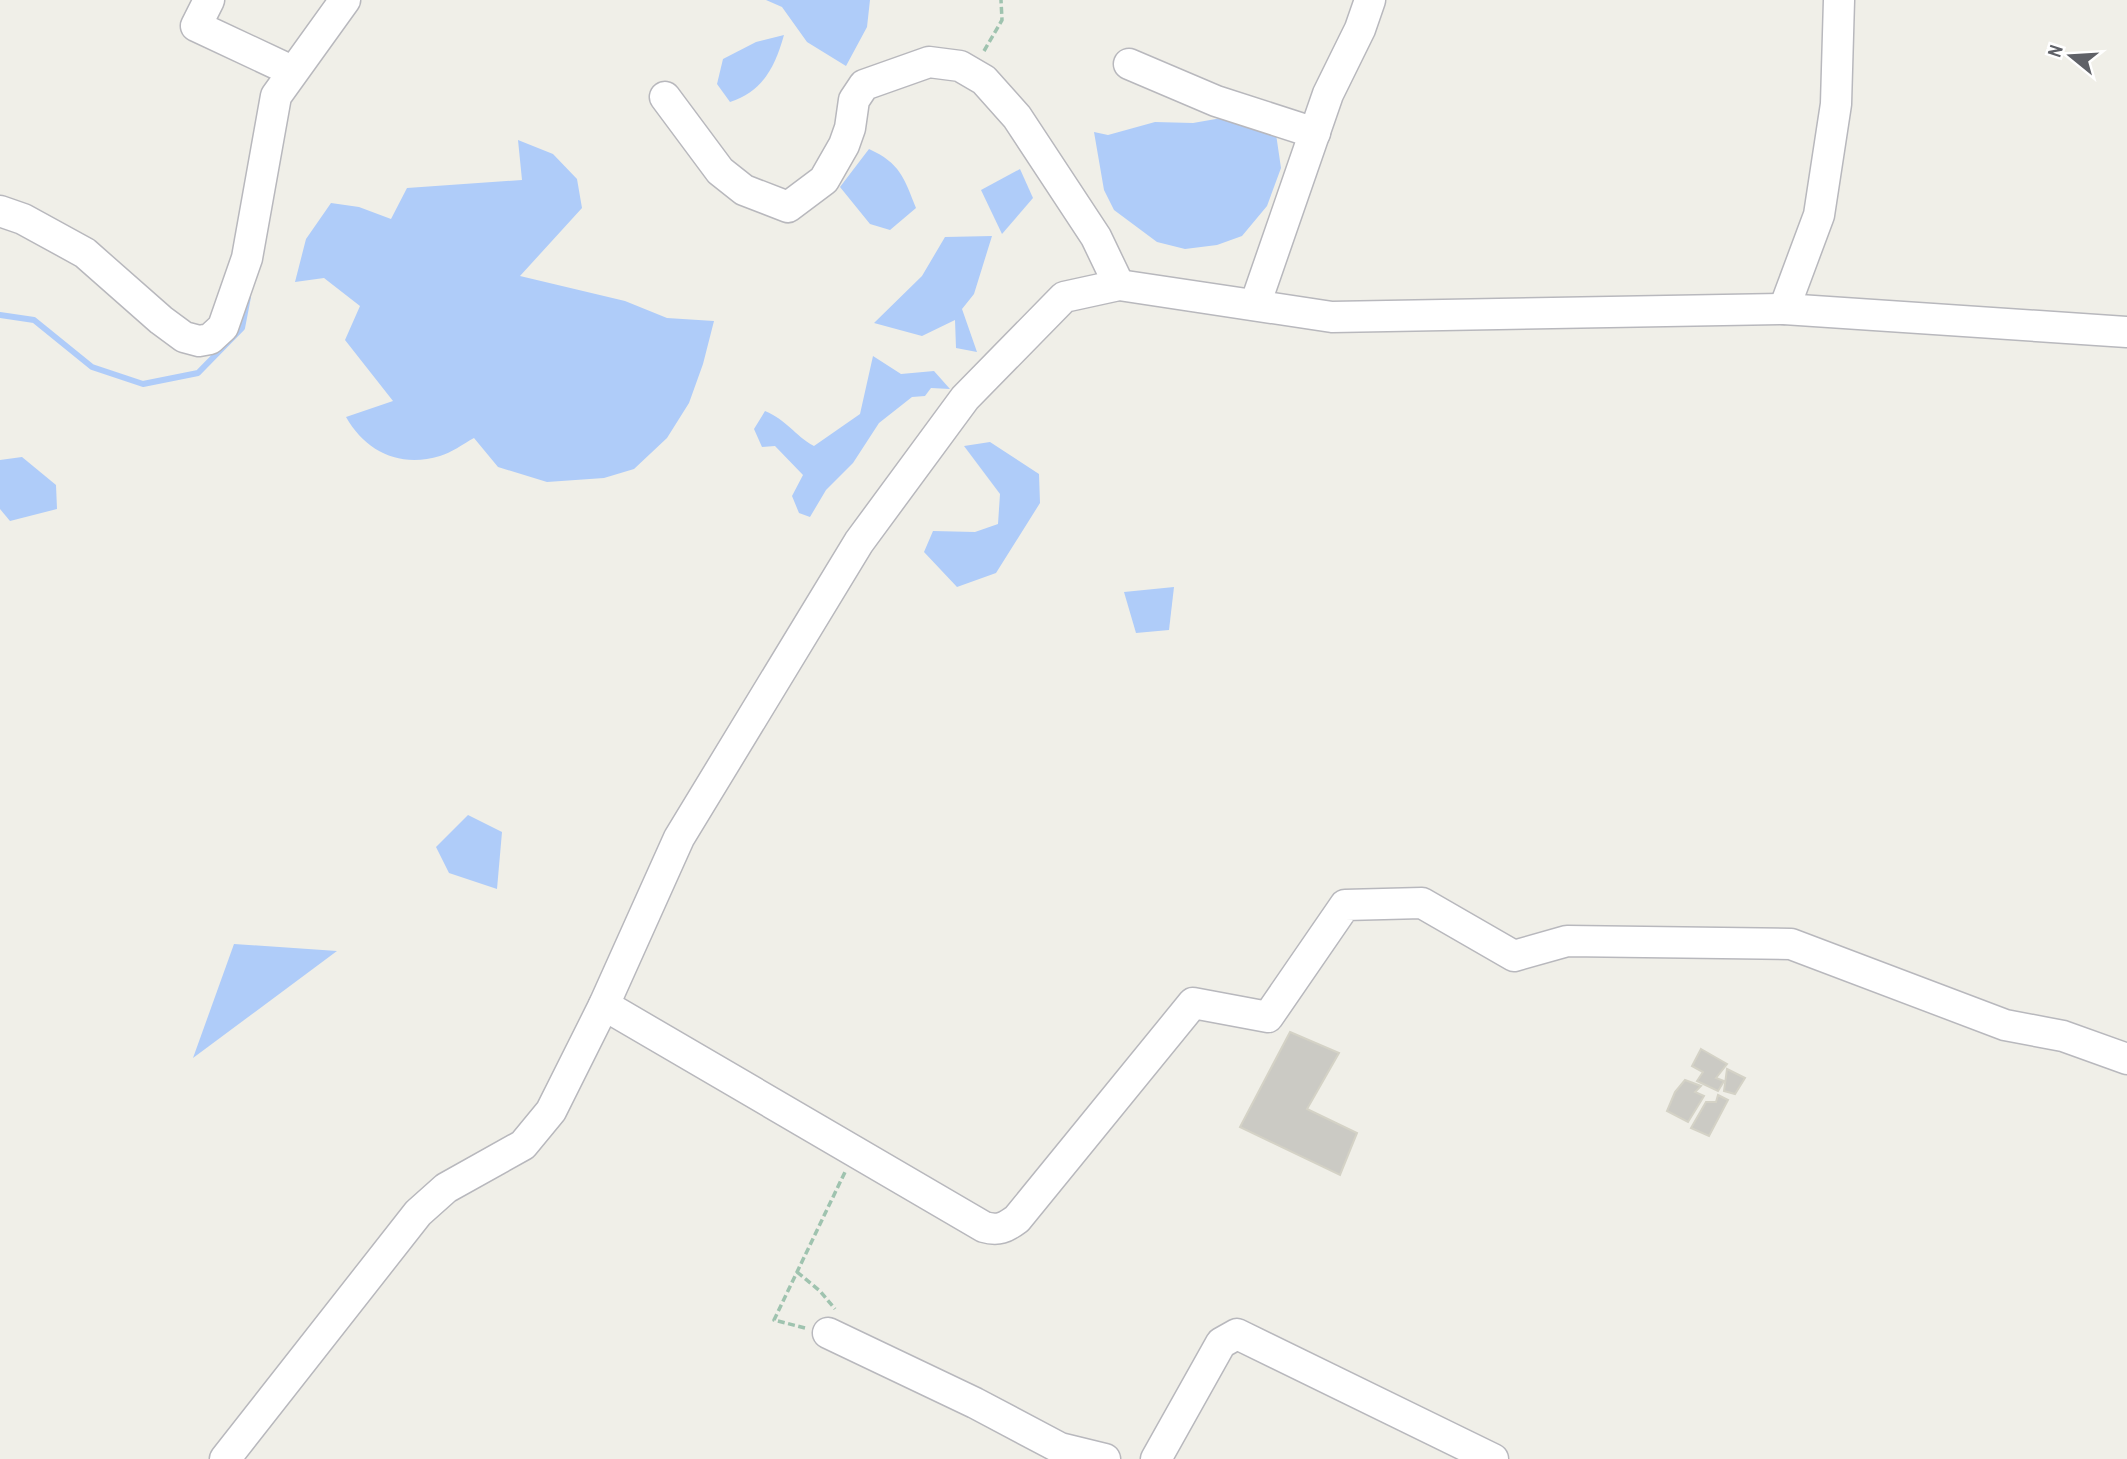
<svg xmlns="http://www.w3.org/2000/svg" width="2127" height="1459" font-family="'Archivo Narrow',sans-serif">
<rect width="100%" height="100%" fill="#f0efe8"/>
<g fill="#afccf9">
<path d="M766 0H870L867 27 846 66 807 42 782 7Z"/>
<path d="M784 35C775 67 763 91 730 102L717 84 723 59 756 42Z"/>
<path d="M1233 116 1276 134 1281 168 1267 206 1242 236 1217 245 1185 249 1157 242 1114 210 1104 190 1094 132 1108 135 1155 122 1193 123Z"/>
<path d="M518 140 553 154 577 179 582 208 520 276 625 301 667 318 714 321 703 364 689 403 667 438 634 469 604 478 547 482 498 467 474 438C463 444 451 453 440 456 400 468 366 452 346 417L393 401 345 340 360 306 324 278 295 282 306 239 331 203 359 207 391 219 407 188 522 180Z"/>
<path d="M869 149C900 163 904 178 916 208L890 230 870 224 840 187Z"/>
<path d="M1020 169 1033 198 1002 234 981 190Z"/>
<path d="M992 236 974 294 962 309 977 352 956 348 955 320 922 336 874 323 922 276 945 237Z"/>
<path d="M873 356 901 374 934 371 950 389 931 388 925 396 912 397 879 423 853 463 826 490 810 517 799 513 792 496 803 475 775 446 762 447 754 429 765 411C787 420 794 435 814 446L860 414Z"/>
<path d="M990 442 1039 474 1040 503 996 573 957 587 924 552 933 531 975 532 998 524 1000 494 964 446Z"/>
<path d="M22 457 56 485 57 509 10 521 0 509V460Z"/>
<path d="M1174 587 1169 630 1136 633 1124 592Z"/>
<path d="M468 815 502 832 497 889 449 873 436 847Z"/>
<path d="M234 944 337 951 193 1058Z"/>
</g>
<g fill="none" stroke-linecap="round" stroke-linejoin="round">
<path stroke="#afccf9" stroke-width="6" d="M0 315 34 320 92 367 143 384 198 373 242 328 248 297"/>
</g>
<g fill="#cbcac4" stroke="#d4d2c6" stroke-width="2">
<path d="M1290 1032 1339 1053 1307 1109 1357 1133 1340 1175 1240 1127Z"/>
<path d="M1701 1049 1727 1064 1716 1078 1724 1081 1718 1091 1697 1081 1703 1072 1692 1066Z"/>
<path d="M1727 1069 1745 1078 1735 1094 1724 1091Z"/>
<path d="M1685 1080 1701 1086 1695 1092 1704 1096 1688 1122 1667 1111 1675 1092Z"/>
<path d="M1718 1095 1728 1100 1709 1136 1691 1128 1706 1102H1716Z"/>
</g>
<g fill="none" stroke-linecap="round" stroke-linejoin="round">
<defs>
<g id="minor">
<path d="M209 0 196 26 292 71"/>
<path d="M1129 64 1216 101 1315 133"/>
<path d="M665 97 720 171 744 190 788 207 824 180 844 145 850 128 854 100 864 85 929 62 960 66 984 80 1017 117 1096 237 1119 285"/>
<path d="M0 211 23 219 85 253 161 320 184 337 199 341 210 339 223 327 247 258 276 96 345 0"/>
<path d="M1255 305 1328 94 1360 29 1370 0"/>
<path d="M1784 309 1819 215 1836 104 1839 0"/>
<path d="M604 1005 984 1227C998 1231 1005 1228 1017 1219L1193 1003 1268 1017 1345 905 1422 903 1514 956 1567 941 1791 944 2005 1025 2063 1036 2127 1059"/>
<path d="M828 1333 975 1403 1060 1448 1105 1459"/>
<path d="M225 1459 418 1213 446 1188 523 1145 551 1111 604 1005 679 838 859 542 965 398 1064 297 1119 285 1332 317 1784 309 2127 332"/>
<path d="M1156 1459 1221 1343 1237 1334 1493 1459"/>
</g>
</defs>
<use href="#minor" stroke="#b8b8bd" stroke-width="33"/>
<g stroke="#9fc3af" stroke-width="3.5" stroke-dasharray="7 3.5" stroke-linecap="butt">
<path d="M984 51 1002 20 1001 0"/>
<path d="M797 1272 820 1291 835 1309"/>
<path d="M805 1328 774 1320 845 1172"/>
</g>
<use href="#minor" stroke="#fff" stroke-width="30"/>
</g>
<g transform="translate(2071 56) rotate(288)" stroke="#ffffff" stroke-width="5" paint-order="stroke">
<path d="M0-5L12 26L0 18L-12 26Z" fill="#5f6167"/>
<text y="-10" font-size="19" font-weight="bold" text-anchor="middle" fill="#5f6167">N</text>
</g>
</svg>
